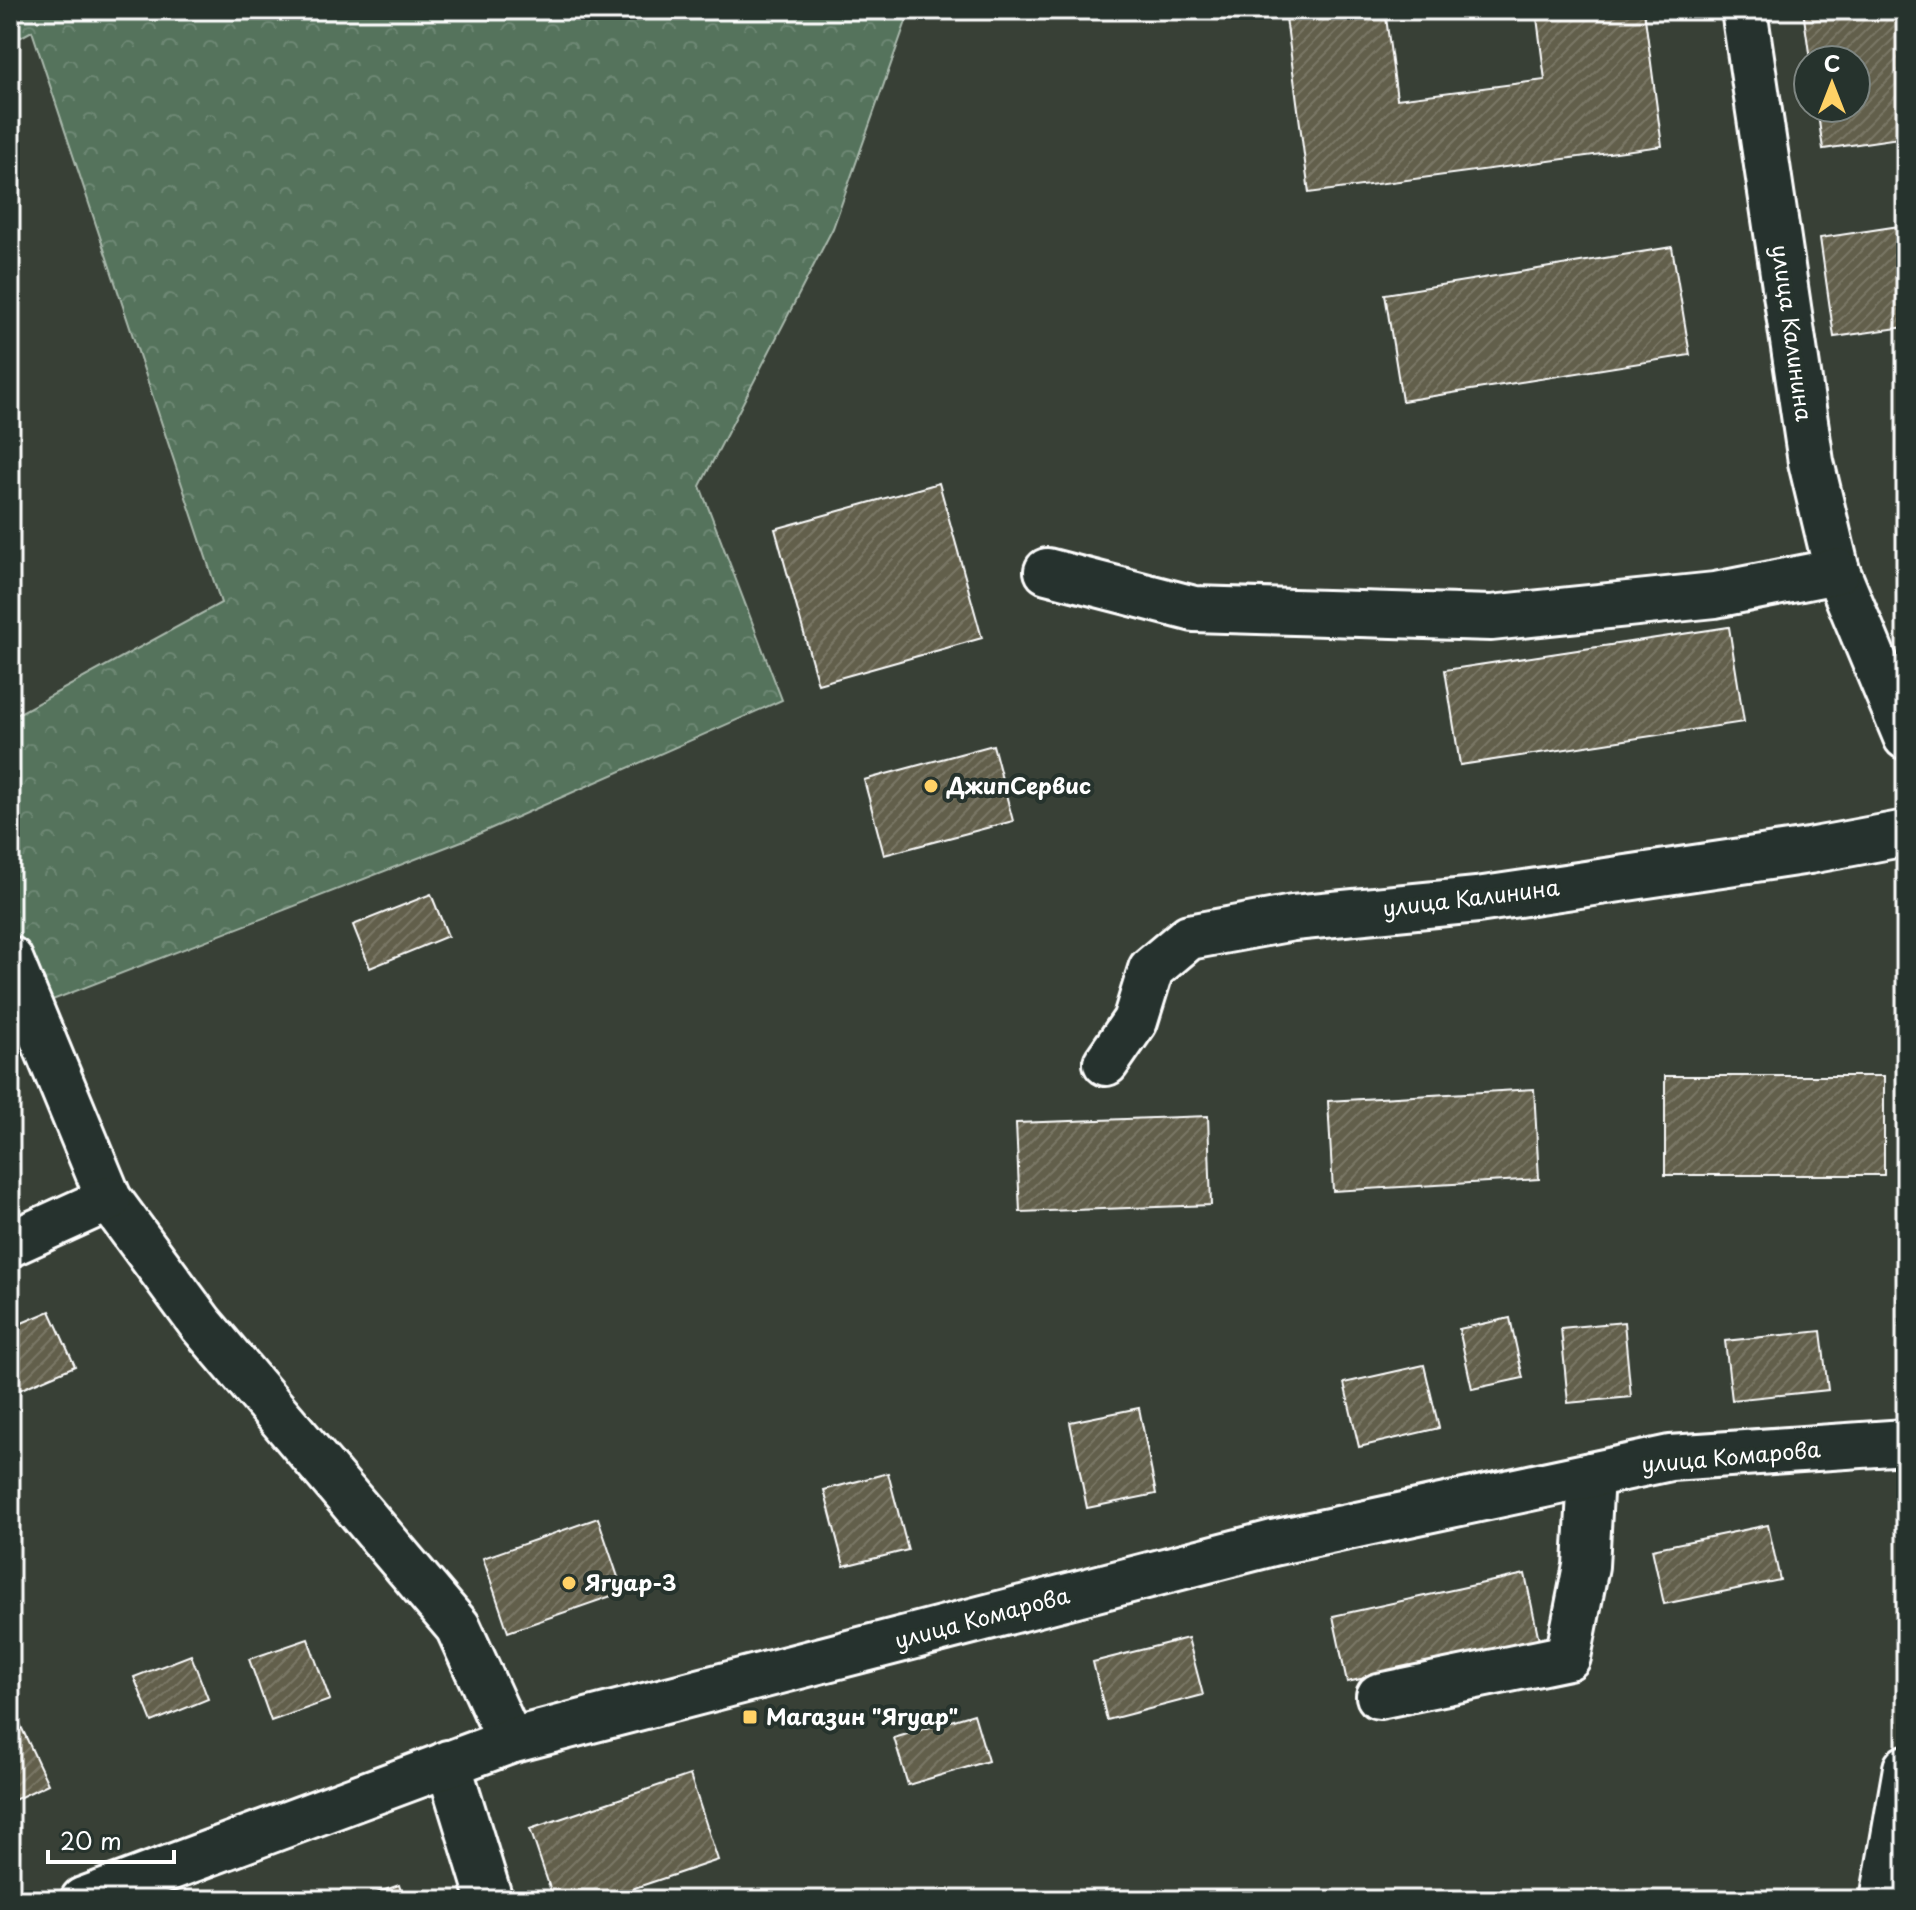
<svg xmlns="http://www.w3.org/2000/svg" width="1916" height="1910" font-family="'Playpen Sans',sans-serif">
<defs>
<pattern id="forest-crowns" width="20" height="18" patternUnits="userSpaceOnUse" patternTransform="scale(2)"><rect width="20" height="18" fill="#54735b"/><path d="M2 6a3 3 0 1 1 6 0M12 15a3 3 0 1 1 6 0" fill="none" stroke="#6e8874"/></pattern>
<pattern id="building-hatch" width="6" height="6" patternUnits="userSpaceOnUse" patternTransform="scale(2)"><rect width="6" height="6" fill="#625f4b"/><path d="M-1 1l2-2M0 6l6-6M5 7l2-2" fill="none" stroke="#7a7766"/></pattern>
</defs>
<rect width="100%" height="100%" fill="#384036"/>
<filter id="ink" filterUnits="userSpaceOnUse"><feTurbulence type="fractalNoise" baseFrequency=".0125" numOctaves="2"/><feDisplacementMap in="SourceGraphic" scale="16" xChannelSelector="R" yChannelSelector="G"/><feConvolveMatrix kernelMatrix="1 2 1 2 8 2 1 2 1" color-interpolation-filters="sRGB"/></filter>
<g filter="url(#ink)">
<path fill="url(#forest-crowns)" stroke="#aab9ad" stroke-width="2" d="M10 10H910L833 228 700 486 782 700 467 839 32 1008 10 956V718L221 603 32 31 10 43Z"/>
<g fill="url(#building-hatch)" stroke="#fff" stroke-width="2">
<path d="M1285 10H1385L1397 99 1545 80 1536 10H1644L1662 146 1309 193Z"/>
<path d="M1803 10H1906V137L1823 149 1817 108H1856V60H1810Z"/>
<path d="M1906 225V327L1834 337 1820 238Z"/>
<path d="M1672 247 1690 355 1402 401 1385 294Z"/>
<path d="M939 483 982 638 818 684 775 529Z"/>
<path d="M1729 627 1744 722 1460 765 1445 670Z"/>
<path d="M993 745 1013 821 884 855 864 780Z"/>
<path d="M431 894 448 936 370 968 353 925Z"/>
<rect x="1665" y="1076" width="219" height="99"/>
<path d="M1534 1089 1539 1179 1333 1191 1328 1101Z"/>
<path d="M1208 1116 1211 1205 1020 1212 1016 1123Z"/>
<path d="M1899 1294H1906V1373H1901Z"/>
<path d="M50 1311 75 1366 10 1394V1328Z"/>
<path d="M1510 1318 1523 1378 1472 1389 1459 1329Z"/>
<path d="M1624 1322 1631 1397 1568 1403 1561 1328Z"/>
<path d="M1821 1331 1828 1390 1732 1400 1725 1341Z"/>
<path d="M1424 1365 1439 1428 1359 1447 1344 1383Z"/>
<path d="M1139 1408 1156 1494 1087 1508 1070 1422Z"/>
<path d="M888 1473 908 1550 844 1566 824 1490Z"/>
<path d="M598 1518 623 1592 508 1632 483 1558Z"/>
<path d="M1768 1525 1780 1580 1664 1604 1652 1549Z"/>
<path d="M1525 1574 1539 1640 1347 1682 1333 1616Z"/>
<path d="M1188 1638 1203 1695 1107 1720 1093 1662Z"/>
<path d="M308 1639 330 1700 271 1721 249 1659Z"/>
<path d="M191 1655 208 1699 152 1722 134 1677Z"/>
<path d="M10 1703 48 1784 10 1802Z"/>
<path d="M974 1714 988 1761 908 1785 894 1738Z"/>
<path d="M690 1775 718 1860 599 1900H554L530 1829Z"/>
<path d="M399 1885 404 1900H357Z"/>
</g>
<g fill="none" stroke-linecap="round" stroke-linejoin="round">
<defs>
<g id="minor">
<path d="M1744 10 1811 462 1837 571 1906 737"/>
<path d="M1047 571 1194 609 1491 618 1715 595 1837 571"/>
<path d="M10 959 109 1199 201 1324 458 1627 510 1741"/>
<path d="M1106 1063 1135 1021 1151 969 1189 937 1293 918 1477 900 1809 851 1906 833"/>
<path d="M10 1244 109 1199"/>
<path d="M1379 1696 1568 1657 1586 1566 1591 1475"/>
<path d="M448 1763 490 1900"/>
<path d="M83 1900 510 1741 1273 1543 1670 1458 1906 1442"/>
<path d="M1883 1900 1906 1768"/>
</g>
</defs>
<use href="#minor" stroke="#fff" stroke-width="50"/>
<use href="#minor" stroke="#26332d" stroke-width="44"/>
</g>
</g>
<g fill="#ffd166" stroke="#26332d" stroke-width="3">
<circle cx="931" cy="786" r="8"/>
<circle cx="569" cy="1583" r="8"/>
<rect x="742" y="1709" width="16" height="16" rx="4"/>
</g>
<g text-anchor="middle" stroke-width="8" stroke-linejoin="round" paint-order="stroke">
<g font-size="22" fill="#fff" stroke="#26332d">
<text transform="translate(1792 333) rotate(82)" y="8">улица Калинина</text>
<text transform="translate(1471 898) rotate(-7)" y="8">улица Калинина</text>
<text transform="translate(1731 1457) rotate(-5)" y="8">улица Комарова</text>
<text transform="translate(982 1618) rotate(-15)" y="8">улица Комарова</text>
</g>
<g font-size="22" font-weight="bold" fill="#fff" stroke="#26332d" text-anchor="start">
<text x="947" y="794">ДжипСервис</text>
<text x="585" y="1591">Ягуар-3</text>
<text x="766" y="1725">Магазин "Ягуар"</text>
</g>
</g>
<rect width="1916" height="1910" fill="none" stroke="#26332d" stroke-width="40"/>
<rect x="20" y="20" width="1876" height="1870" fill="none" stroke="#fff" stroke-width="3" filter="url(#ink)"/>
<g transform="translate(1832 84)"><circle r="38" fill="#26332d" stroke="#7d8581" stroke-width="2"/>
<path d="M0-6L14 30L0 20L-14 30Z" fill="#ffd166"/>
<text y="-12" font-size="22" font-weight="bold" text-anchor="middle" fill="#ffffff">С</text>
</g>
<path d="M48 1850v12h126v-12" fill="none" stroke="#ffffff" stroke-width="4"/>
<text x="60" y="1850" font-size="24" fill="#ffffff" stroke="#26332d" stroke-width="6" paint-order="stroke">20 m</text>
</svg>
